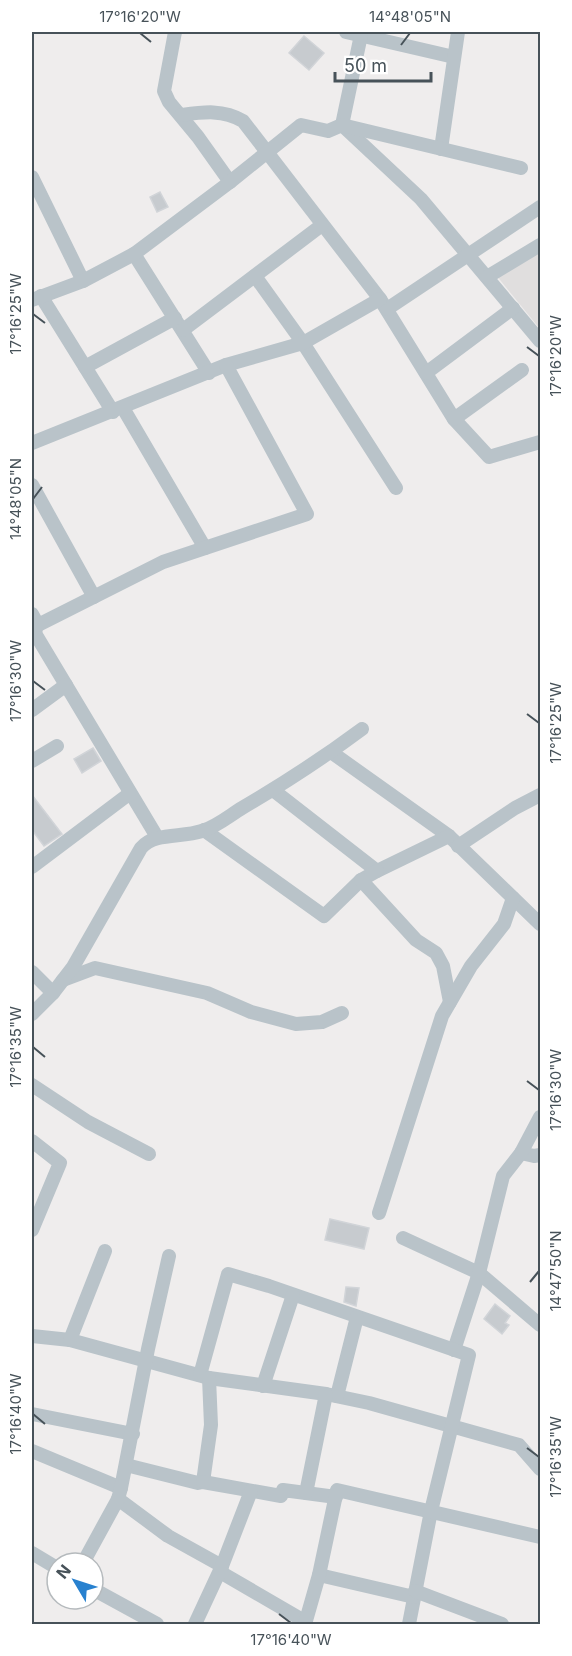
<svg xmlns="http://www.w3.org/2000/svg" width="572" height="1656" font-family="Inter,sans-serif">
<rect width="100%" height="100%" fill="#efeded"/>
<path fill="#e0dede" d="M540 251V329L496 275Z"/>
<g fill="#c7cbcf" stroke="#d1d4d8" stroke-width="1.5">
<path d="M304 36 324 53 309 70 289 53Z"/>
<path d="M160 192 168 207 157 212 150 197Z"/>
<path d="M93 748 101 761 82 773 74 759Z"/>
<path d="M32 795 62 834 44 846 32 830Z"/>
<path d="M330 1219 369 1228 364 1249 325 1240Z"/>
<path d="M346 1287 359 1288 356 1306 344 1302Z"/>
<path d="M495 1304 510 1316 505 1323 509 1325 502 1334 484 1319Z"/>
</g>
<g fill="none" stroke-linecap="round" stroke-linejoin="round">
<g stroke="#b9c3c9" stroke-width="14">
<path d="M175 32 164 91 169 102 198 137 230 182"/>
<path d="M346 32 454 57"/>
<path d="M181 115C203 112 223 109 243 121L380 299 454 419 489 457 540 442"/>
<path d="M342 125 361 35"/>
<path d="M343 126 421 199 540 341"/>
<path d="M441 149 458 32"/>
<path d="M32 177 83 281"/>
<path d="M134 254 209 373"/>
<path d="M255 276 303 343 396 488"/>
<path d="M487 277 540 245"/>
<path d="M41 296 113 412"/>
<path d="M32 300 83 281 134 254 230 182 301 125 328 131 342 125 521 168"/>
<path d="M387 309 540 207"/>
<path d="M183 330 322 225"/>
<path d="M85 367 175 318"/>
<path d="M426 373 513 308"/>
<path d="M123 408 205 548"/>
<path d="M454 419 522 370"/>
<path d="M32 443 226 365 303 343 380 299"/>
<path d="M32 485 94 597"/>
<path d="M32 614 38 625 35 629 36 635 157 837"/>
<path d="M38 625 163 562 307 514 226 365"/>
<path d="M32 710 66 685"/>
<path d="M331 752 449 836 540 924"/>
<path d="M32 761 57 746"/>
<path d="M273 790 377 871 449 836"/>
<path d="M204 830 324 916 361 880 377 871"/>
<path d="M458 846 515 808 540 795"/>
<path d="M32 867 129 794"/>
<path d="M361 880 416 940 436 953 443 966 450 1002"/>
<path d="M32 972 53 993"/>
<path d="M63 980 95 968 207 993 251 1012 296 1024 322 1022 342 1013"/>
<path d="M32 1014 53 993 73 967 141 848C155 832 181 838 202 831 216 827 229 816 242 808 283 784 323 758 362 729"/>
<path d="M32 1085 88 1122 149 1154"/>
<path d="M32 1141 60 1163 32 1230"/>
<path d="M521 1153 534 1156 540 1155"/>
<path d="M379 1213 442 1016 471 966 504 924 513 898"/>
<path d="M403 1238 479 1273 540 1325"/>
<path d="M32 1336 70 1340 209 1378 326 1394 369 1403 519 1445 540 1469"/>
<path d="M70 1340 105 1251"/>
<path d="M454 1350 479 1273 503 1176 521 1153 540 1117"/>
<path d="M200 1375 228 1274 269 1286 469 1355 431 1511 409 1624"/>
<path d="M263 1386 293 1295"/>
<path d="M337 1396 357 1317"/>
<path d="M32 1414 133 1434"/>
<path d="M32 1451 121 1488"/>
<path d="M126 1465 198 1483 203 1482 211 1425 209 1378"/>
<path d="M203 1482 281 1496 283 1490 336 1497"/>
<path d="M306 1493 326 1394"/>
<path d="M118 1499 168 1536 222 1566"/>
<path d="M32 1553 57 1568"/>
<path d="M83 1563 118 1499 121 1488 148 1349 169 1256"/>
<path d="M220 1572 306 1622"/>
<path d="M319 1575 414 1597"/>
<path d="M93 1589 157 1624"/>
<path d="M415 1591 502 1624"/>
<path d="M195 1624 222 1566 251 1491"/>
<path d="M305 1624 319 1575 337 1490 540 1537"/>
</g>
</g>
<path fill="none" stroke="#475259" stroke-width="2" d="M140 33 151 42M401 45 410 33M33 314 45 323M527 347 539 356M33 499 42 487M33 681 45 690M527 714 539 723M33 1047 45 1057M527 1081 539 1090M530 1282 539 1271M33 1414 45 1424M527 1448 539 1457M279 1614 291 1623"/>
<rect width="572" height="1656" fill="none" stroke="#ffffff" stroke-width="66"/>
<g transform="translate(75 1581) rotate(309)"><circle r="28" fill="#ffffff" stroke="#b5babd" stroke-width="1.5"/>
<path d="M0-4.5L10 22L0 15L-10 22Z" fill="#2881cf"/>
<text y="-9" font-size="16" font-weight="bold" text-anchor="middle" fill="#475259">N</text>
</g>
<path d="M335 72v9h96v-9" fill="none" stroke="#475259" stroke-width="3"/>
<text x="344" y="72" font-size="18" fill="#475259" stroke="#ffffff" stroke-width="4.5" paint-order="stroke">50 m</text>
<rect x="33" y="33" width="506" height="1590" fill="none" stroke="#475259" stroke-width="2"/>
<g font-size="15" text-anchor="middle" fill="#475259">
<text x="140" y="22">17°16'20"W</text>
<text x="410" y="22">14°48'05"N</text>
<text transform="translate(16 314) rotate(-90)" y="5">17°16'25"W</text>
<text transform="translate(556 356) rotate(-90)" y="5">17°16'20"W</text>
<text transform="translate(16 499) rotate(-90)" y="5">14°48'05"N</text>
<text transform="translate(16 681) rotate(-90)" y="5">17°16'30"W</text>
<text transform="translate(556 723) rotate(-90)" y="5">17°16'25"W</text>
<text transform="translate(16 1047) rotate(-90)" y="5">17°16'35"W</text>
<text transform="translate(556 1090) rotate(-90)" y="5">17°16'30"W</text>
<text transform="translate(556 1271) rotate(-90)" y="5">14°47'50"N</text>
<text transform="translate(16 1414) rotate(-90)" y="5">17°16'40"W</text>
<text transform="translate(556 1457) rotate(-90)" y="5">17°16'35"W</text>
<text x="291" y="1645">17°16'40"W</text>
</g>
</svg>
